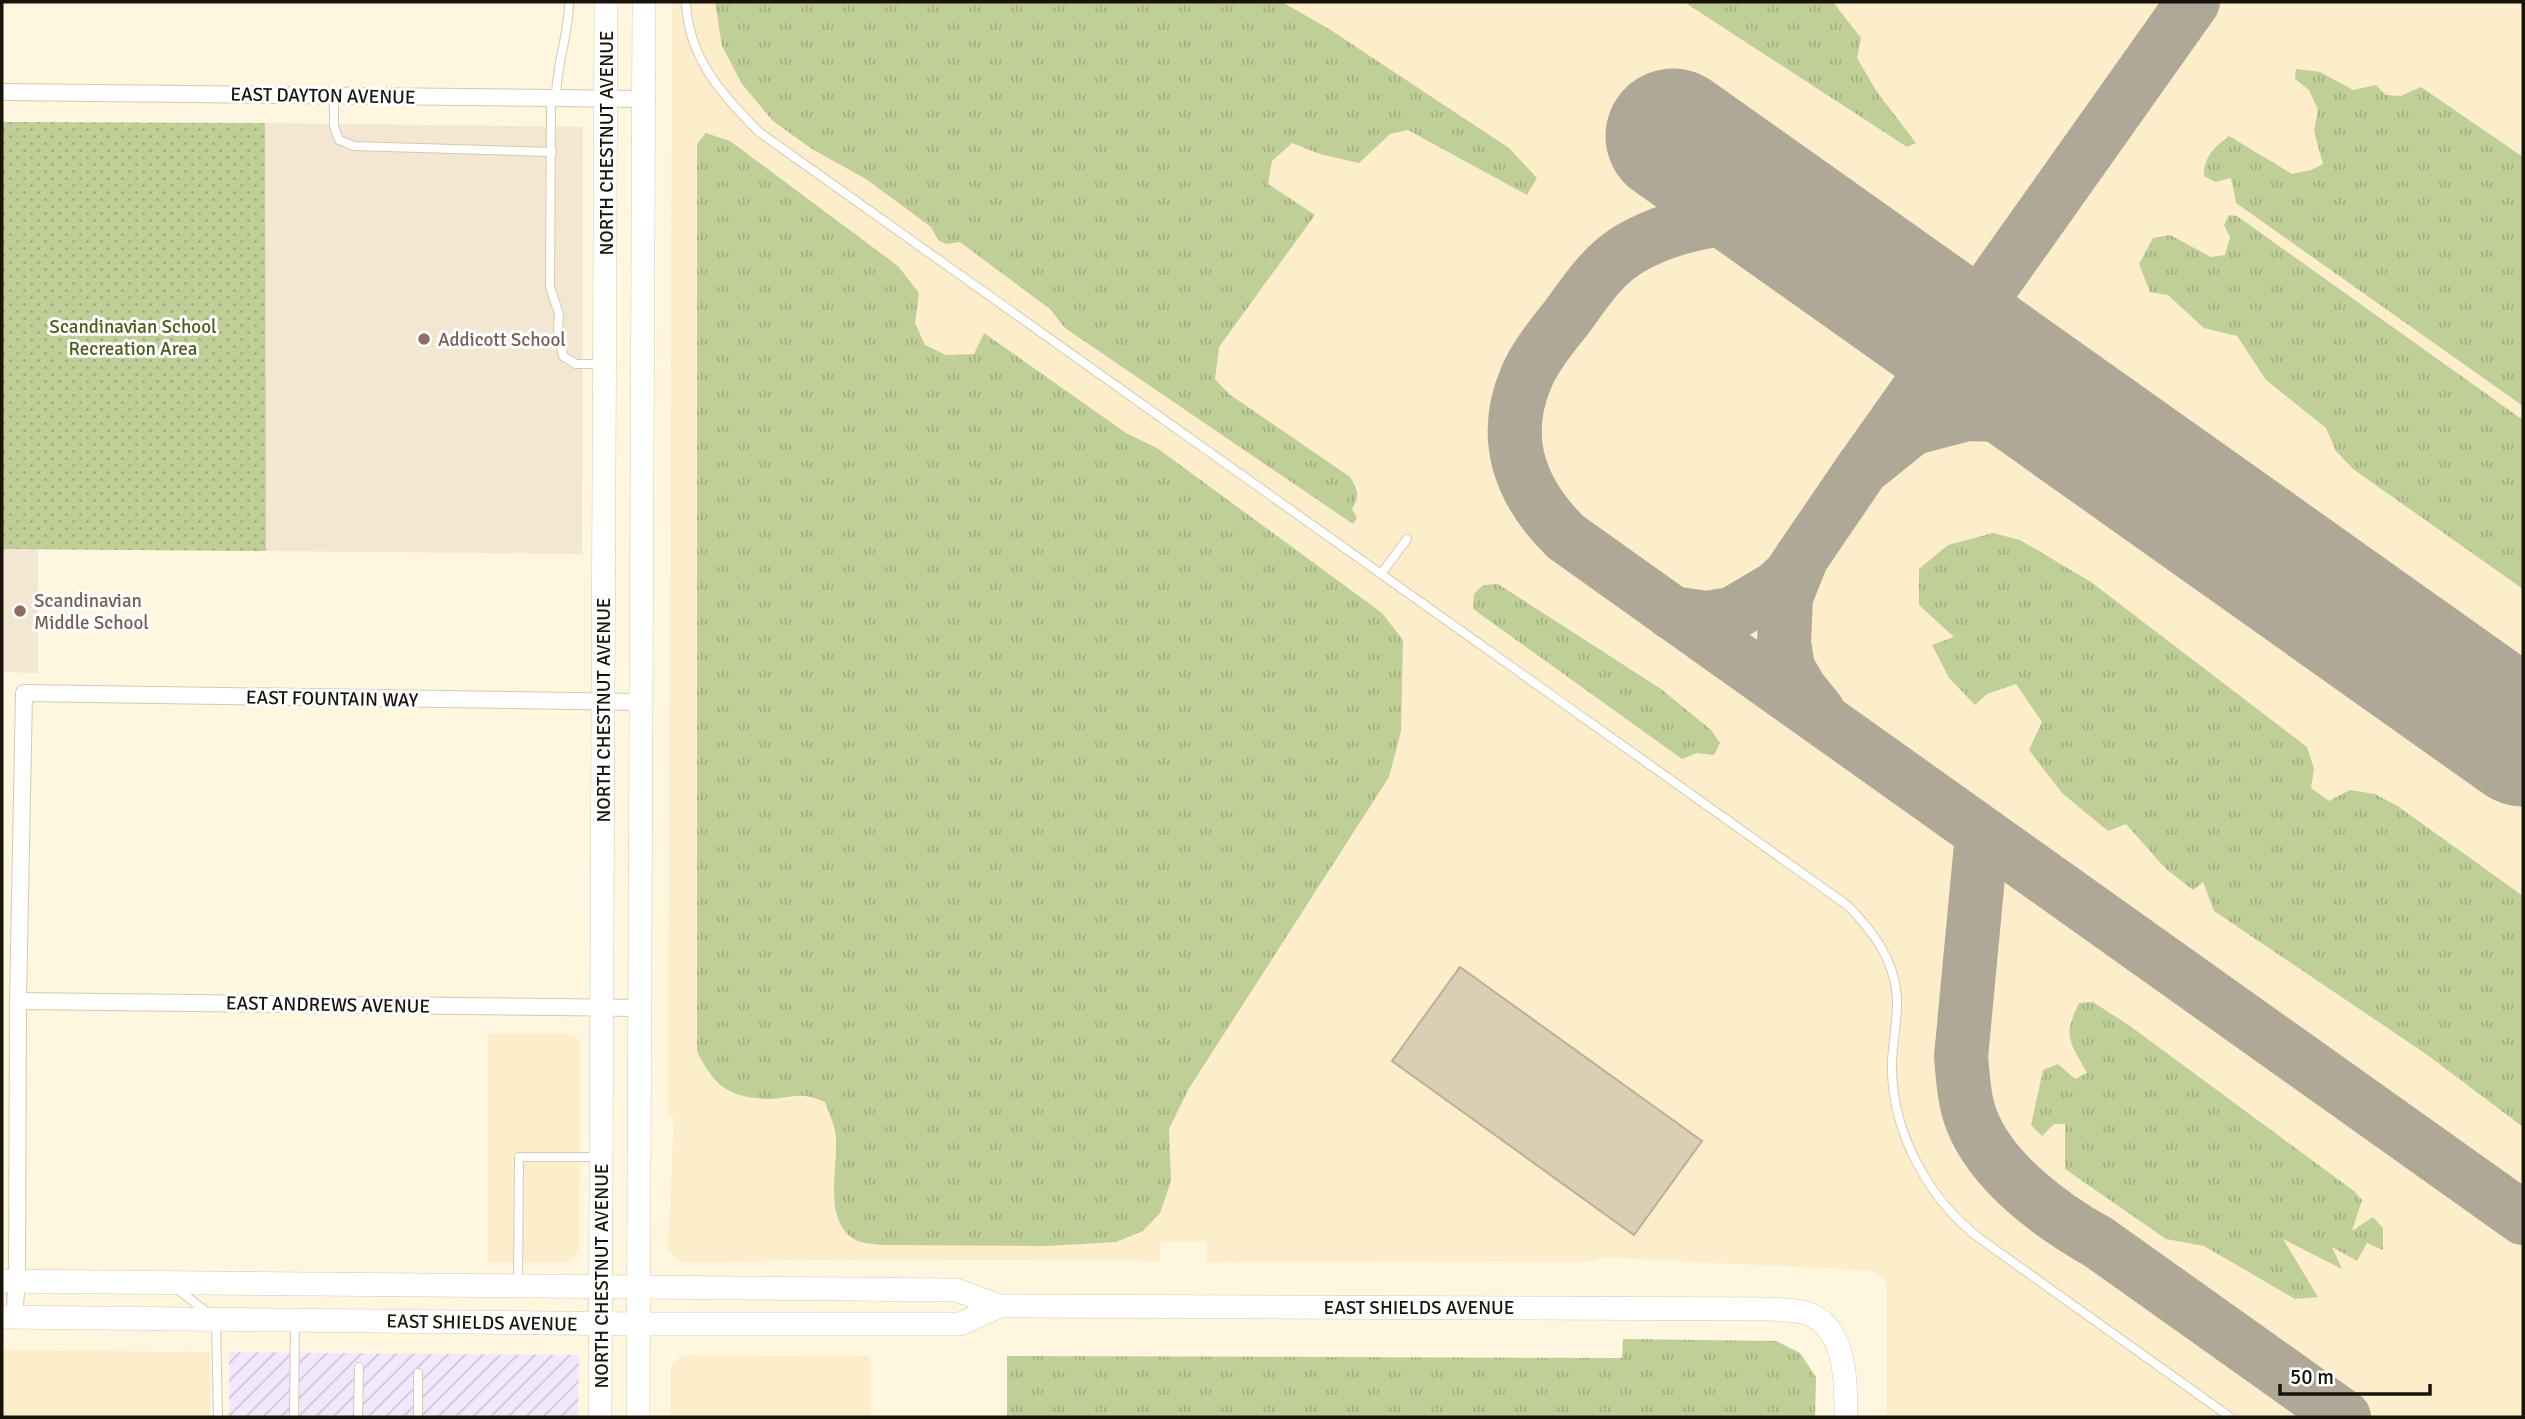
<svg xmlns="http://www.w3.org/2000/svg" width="2525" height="1419" font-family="Signika,sans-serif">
<defs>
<pattern id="industrial-furrows" width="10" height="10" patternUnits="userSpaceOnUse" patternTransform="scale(1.75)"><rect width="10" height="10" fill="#f1e8fd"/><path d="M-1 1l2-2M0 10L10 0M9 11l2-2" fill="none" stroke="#cec6d8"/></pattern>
<pattern id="grass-tufts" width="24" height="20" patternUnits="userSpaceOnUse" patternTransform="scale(1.75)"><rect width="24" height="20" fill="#c0ce98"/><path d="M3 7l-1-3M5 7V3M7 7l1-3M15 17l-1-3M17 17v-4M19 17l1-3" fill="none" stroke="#a4b082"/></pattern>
<pattern id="park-dots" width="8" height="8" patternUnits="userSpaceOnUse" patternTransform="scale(1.75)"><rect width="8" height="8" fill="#c0ce98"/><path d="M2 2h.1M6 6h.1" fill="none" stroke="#a4b082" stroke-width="1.8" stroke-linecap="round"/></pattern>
</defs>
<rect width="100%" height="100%" fill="#fff6df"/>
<g fill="#fceeca">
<path d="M672 2H2523V1417H1886V1282L1875 1271 1598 1257 1597 1261 1207 1262V1241L1160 1242V1261L808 1260 681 1263 668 1249 674 1119 668 1113Z"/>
<path d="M488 1033 571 1034 577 1037 580 1043 579 1248 573 1259 567 1262 488 1263Z"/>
<path d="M2 1350 210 1352V1417H2Z"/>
<path d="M688 1355 870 1356V1417H670V1370L676 1360Z"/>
</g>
<path fill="url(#industrial-furrows)" d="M229 1352 579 1355 578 1417H229Z"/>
<g fill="#f3e7d2">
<path d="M265 123 583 127 582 554 266 551Z"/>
<path d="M2 549H38V673L2 672Z"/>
</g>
<g fill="url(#grass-tufts)">
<path d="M715 2H1282L1329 29 1509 148 1537 178 1527 195 1408 130 1390 134 1359 163 1320 154 1292 143 1272 161 1268 184 1315 215 1219 347 1215 379 1229 394 1350 477C1358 490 1360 496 1352 509L1357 518 1353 524 1065 328 1050 309 960 242 946 244 938 240 931 227 866 179 812 149 773 121 742 84 722 46Z"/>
<path d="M1684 2H1833L1861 38 1857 58 1877 92 1916 143 1907 147Z"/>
<path d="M2296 69 2320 72 2353 90 2376 85 2386 95 2401 96 2421 87 2523 157V406L2236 203 2231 178 2215 182 2204 176C2204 157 2213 148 2229 136L2292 174 2311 170 2323 164 2314 131 2318 110 2309 90 2295 79Z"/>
<path d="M706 133 730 141 898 266 919 293 915 323 925 345 946 355 974 354 984 333 1126 433 1157 448 1382 613 1403 640 1401 731 1389 777 1188 1090 1169 1129 1171 1181 1160 1213 1143 1231 1116 1242 1047 1246 883 1245C876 1244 868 1244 861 1242 821 1228 838 1169 836 1139 836 1127 829 1114 825 1102 819 1100 811 1096 804 1096 793 1095 781 1099 770 1099 730 1098 714 1087 697 1051V144Z"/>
<path d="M2229 215 2237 216 2523 420V589L2353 469 2336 451 2326 428 2266 380 2237 336 2204 328 2168 295 2150 292 2139 264 2153 238 2170 235 2211 257 2225 255 2230 237 2224 225Z"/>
<path d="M1993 533 2020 540 2091 582 2307 747 2314 769 2311 788 2329 801 2350 790 2375 794 2399 807 2523 896V1127L2426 1054 2214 911 2203 882 2193 890 2165 868 2126 824 2108 831 2062 793 2029 750 2042 722 2016 684 1987 694 1975 705 1949 678 1932 645 1954 637 1919 605V569L1948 545Z"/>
<path d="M1498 584 1661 689 1711 730 1720 743 1714 755 1697 753 1682 759 1473 609 1474 594 1483 585Z"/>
<path d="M2093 1002 2130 1026 2354 1191 2362 1200 2352 1231 2373 1217 2383 1228V1250L2367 1243 2357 1261 2332 1247 2342 1269 2283 1239 2318 1297 2295 1299 2204 1246 2166 1239 2065 1169V1124H2054L2042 1136 2031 1125 2043 1070 2058 1064 2075 1079 2087 1073C2070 1041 2062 1038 2079 1003Z"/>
<path d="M1623 1339 1776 1341 1800 1353 1816 1377 1815 1417H1007V1356L1622 1358Z"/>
</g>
<path fill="url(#park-dots)" d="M2 122 265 123 266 551 2 549Z"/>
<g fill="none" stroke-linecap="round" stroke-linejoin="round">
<g stroke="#afa896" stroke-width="54">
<path d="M1791 219C1737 213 1679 221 1631 248 1603 264 1586 291 1567 317 1552 336 1535 356 1526 378 1500 440 1521 493 1566 537L2523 1218"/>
<path d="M1862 469 2193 2"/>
<path d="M1672 613 1706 618 1732 614 1776 588 1790 575 1802 557"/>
<path d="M1818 711 1800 689 1788 668 1784 642 1786 597 1802 557 1862 469 1913 428 1967 414 2035 416 2104 440"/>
<path d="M1982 834 1961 1057C1963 1078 1964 1101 1972 1121 1992 1172 2051 1216 2098 1242L2344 1417"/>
</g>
<path stroke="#afa896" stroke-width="135" d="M1673 136 2523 739"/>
</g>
<path fill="#dacfb4" stroke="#bbb096" stroke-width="2" d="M1460 967 1702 1141 1634 1235 1392 1061Z"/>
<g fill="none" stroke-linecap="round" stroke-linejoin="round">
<defs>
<g id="lane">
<path d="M686 2C688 57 722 95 759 132L1847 905C1873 931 1894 959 1897 997 1898 1022 1891 1047 1892 1072 1894 1136 1930 1200 1979 1238L2230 1417"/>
<path d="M334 95V126L339 140 354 146 552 152"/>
<path d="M551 98 550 287 559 314 558 330 563 356 576 364H602"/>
<path d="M556 98C556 65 569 34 569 2"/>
<path d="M1381 574 1407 539"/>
<path d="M518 1284 519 1157H599"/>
<path d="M177 1289 208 1313"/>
<path d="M216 1322 218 1417"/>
<path d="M418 1373V1417"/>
<path d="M294 1417 295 1323"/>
<path d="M358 1417 359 1367"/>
</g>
<g id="street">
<path d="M2 92 643 99"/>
<path d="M18 1001 639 1008"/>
<path d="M14 1317 17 1281 18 1001 24 693 641 702"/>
</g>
<g id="secondary">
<path d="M2 1281 956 1290 1000 1306 1771 1309C1783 1310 1798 1310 1809 1314 1847 1329 1846 1384 1846 1417"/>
<path d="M2 1317 638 1324H960L1000 1306"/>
<path d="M600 1417 606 2"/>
<path d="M638 1417 644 2"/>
</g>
</defs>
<use href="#lane" stroke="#d5caaf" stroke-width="10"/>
<use href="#street" stroke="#d5caaf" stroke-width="18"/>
<use href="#secondary" stroke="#d5caaf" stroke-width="24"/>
<use href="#lane" stroke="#fff" stroke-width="8"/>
<use href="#street" stroke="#fff" stroke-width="16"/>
<use href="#secondary" stroke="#fff" stroke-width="23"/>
</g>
<g fill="#8d6e63" stroke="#fff" stroke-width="2.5">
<circle cx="424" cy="339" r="7"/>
<circle cx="20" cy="611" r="7"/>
</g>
<g text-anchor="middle" stroke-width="6" stroke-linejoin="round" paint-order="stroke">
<g font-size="19" fill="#18140a" stroke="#fff">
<text transform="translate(323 95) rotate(1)" y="7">EAST DAYTON AVENUE</text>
<text transform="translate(606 143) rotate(-90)" y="7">NORTH CHESTNUT AVENUE</text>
<text transform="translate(332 698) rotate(1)" y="7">EAST FOUNTAIN WAY</text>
<text transform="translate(603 710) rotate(-90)" y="7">NORTH CHESTNUT AVENUE</text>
<text transform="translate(328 1004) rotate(1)" y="7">EAST ANDREWS AVENUE</text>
<text transform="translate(601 1276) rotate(-90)" y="7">NORTH CHESTNUT AVENUE</text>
<text x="1419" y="1314">EAST SHIELDS AVENUE</text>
<text transform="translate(482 1322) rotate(1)" y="7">EAST SHIELDS AVENUE</text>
</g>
<g font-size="19" fill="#4e5b1b" stroke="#fff">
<text x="133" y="333">Scandinavian School<tspan x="133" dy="22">Recreation Area</tspan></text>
</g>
<g font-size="19" fill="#785e54" stroke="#fff" text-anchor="start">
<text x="438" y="346">Addicott School</text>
<text x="34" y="607">Scandinavian<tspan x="34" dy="22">Middle School</tspan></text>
</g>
</g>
<rect width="2525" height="1419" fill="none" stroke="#18140a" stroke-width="7"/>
<path d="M2280 1384v10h150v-10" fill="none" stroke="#18140a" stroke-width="3.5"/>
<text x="2290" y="1384" font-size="21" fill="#18140a" stroke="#ffffff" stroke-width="5" paint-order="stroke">50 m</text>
</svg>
